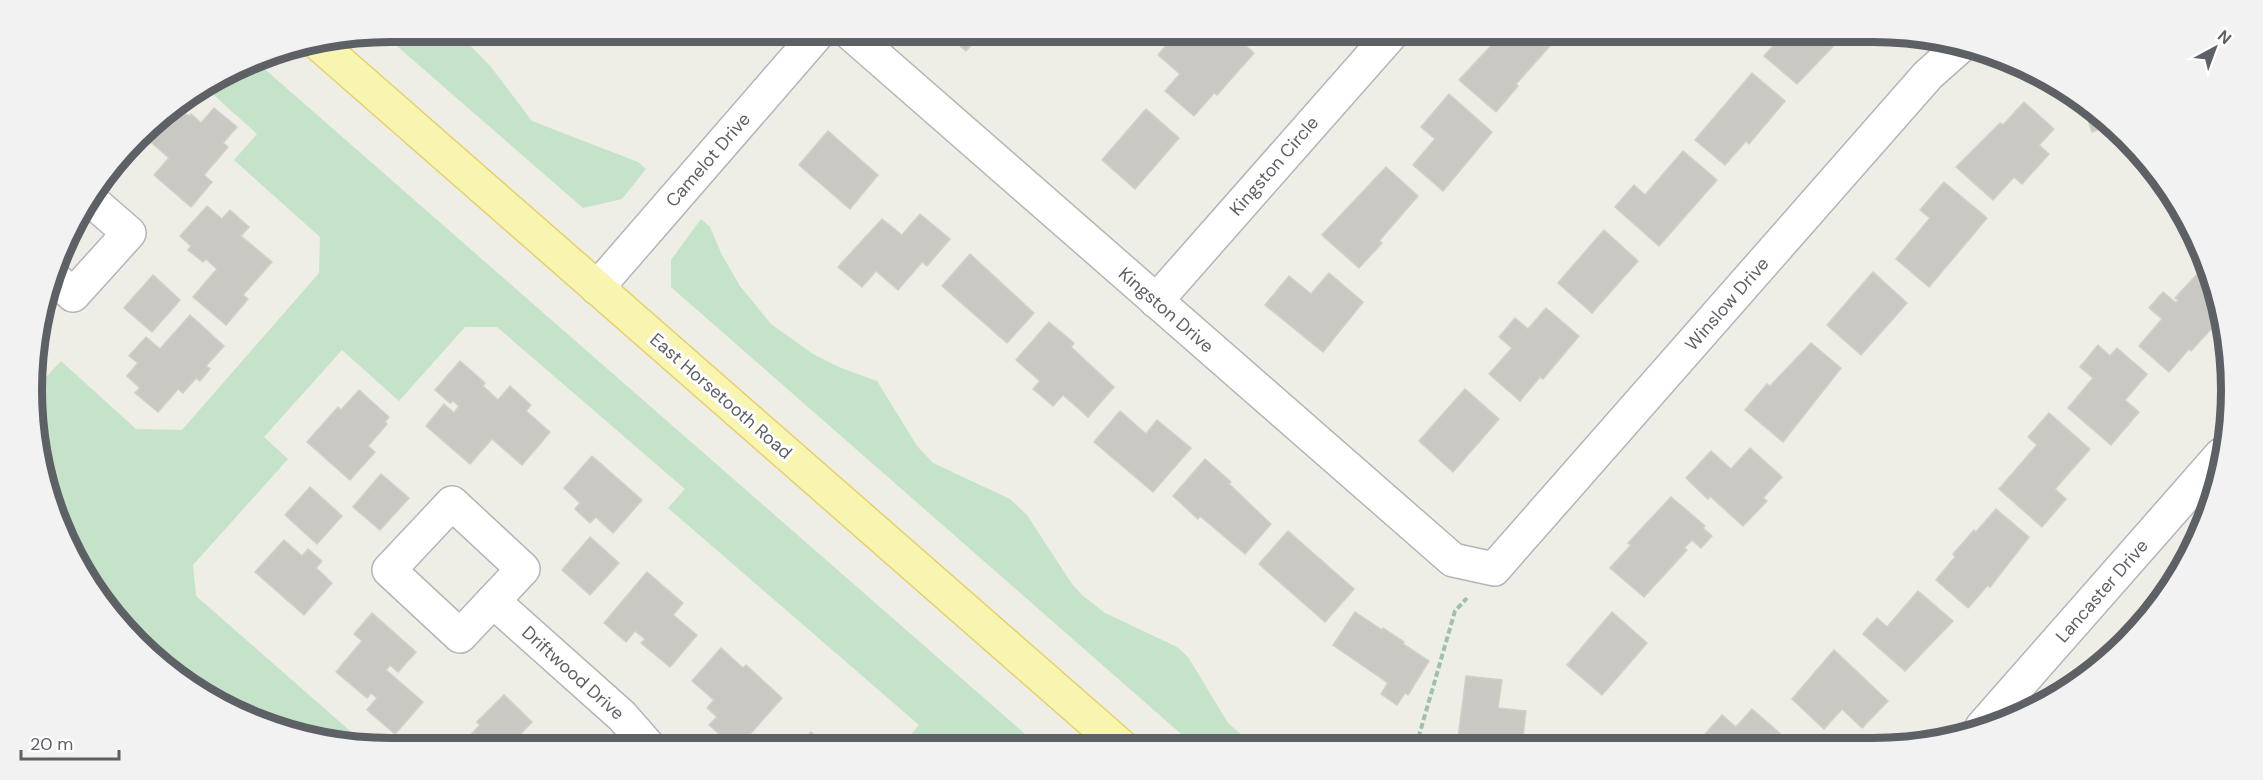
<svg xmlns="http://www.w3.org/2000/svg" width="2263" height="780" font-family="'DM Sans',sans-serif">
<rect width="100%" height="100%" fill="#eeede6"/>
<g fill="#c4e3c8">
<path d="M390 32H457L491 67 532 121 638 162 646 169 622 199 583 208 382 33Z"/>
<path d="M253 59 1040 747H907L903 744 919 725 668 508 685 489 497 327H465L399 401 342 350 264 437 288 459 193 565 196 596 366 745 298 736 191 688 92 589 44 482 37 387 61 361 136 429 182 430 319 273 320 237 234 160 257 134 206 88Z"/>
<path d="M701 219 710 227 722 255 740 286 771 324 813 354 841 368 877 381 917 446 933 463 1010 499 1027 515 1072 584 1082 595 1105 613 1177 647 1188 657 1228 723 1250 742 1261 747H1196L671 287V260Z"/>
</g>
<g fill="#cac8c2" stroke="#d2d0c4" stroke-width="1.5">
<path d="M944 32H983L966 51Z"/>
<path d="M1178 32H1195L1208 43 1217 32H1230L1254 53 1217 95 1214 93 1194 116 1165 91 1180 74 1158 55Z"/>
<path d="M1256 32H1275L1267 41Z"/>
<path d="M1509 32H1547L1556 39 1516 84 1518 86 1496 112 1459 80 1502 34 1505 36Z"/>
<path d="M1576 32H1597L1581 40Z"/>
<path d="M1766 32H1842L1839 35 1841 38 1797 84 1764 56 1774 45 1762 35Z"/>
<path d="M1752 73 1785 101 1749 144 1746 141 1725 165 1695 140Z"/>
<path d="M1449 94 1492 132 1443 191 1413 165 1435 139 1421 127Z"/>
<path d="M2082 101 2091 105 2109 126 2092 132Z"/>
<path d="M2024 102 2054 129 2039 145 2049 154 2022 184 2014 177 1993 200 1956 167 2000 123 2003 125Z"/>
<path d="M177 106 189 116 191 114 201 123 214 108 237 127 223 143 228 147 204 175 212 182 191 207 154 175 169 158 143 135 153 121Z"/>
<path d="M1146 109 1179 138 1135 189 1102 160Z"/>
<path d="M828 131 878 175 850 209 799 165Z"/>
<path d="M1683 151 1717 180 1659 246 1615 207 1634 185 1645 195Z"/>
<path d="M1386 167 1418 196 1379 241 1382 243 1359 268 1322 235Z"/>
<path d="M1944 182 1987 218 1929 287 1896 259 1930 218 1920 210Z"/>
<path d="M207 206 222 219 230 210 249 227 241 236 272 262 243 295 248 299 226 325 193 297 217 269 206 259 203 262 188 250 191 246 180 236Z"/>
<path d="M920 214 950 239 927 266 922 262 898 290 876 271 862 287 838 267 882 219 902 235Z"/>
<path d="M1604 230 1638 261 1592 313 1558 283Z"/>
<path d="M970 254 1034 313 1007 343 942 286Z"/>
<path d="M1873 272 1907 303 1861 355 1827 325Z"/>
<path d="M1329 273 1363 302 1323 352 1265 305 1289 276 1311 294Z"/>
<path d="M2198 273 2208 282 2221 321 2213 330 2211 329 2191 351 2189 349 2169 372 2139 346 2162 319 2149 308 2163 292 2176 303 2178 300 2175 298Z"/>
<path d="M153 275 180 300 152 332 124 308Z"/>
<path d="M1546 308 1579 336 1543 379 1540 377 1520 401 1489 374 1512 348 1499 337 1515 318 1528 329Z"/>
<path d="M190 315 224 346 206 366 210 369 200 381 196 378 183 393 178 389 158 412 135 393 140 388 127 376 138 363 129 356 146 337 160 349Z"/>
<path d="M1049 322 1074 343 1071 347 1114 387 1088 417 1063 395 1053 406 1033 389 1040 381 1016 360Z"/>
<path d="M40 326 46 331 35 344Z"/>
<path d="M1811 343 1841 368 1783 442 1745 410 1767 384 1770 386Z"/>
<path d="M2098 345 2110 356 2117 348 2147 374 2125 400 2139 412 2111 445 2068 408 2093 378 2080 367Z"/>
<path d="M460 361 485 383 483 386 498 400 510 386 531 405 526 411 550 432 522 465 492 439 470 464 426 426 444 404 454 413 459 406 453 401 450 403 435 390Z"/>
<path d="M1465 389 1499 419 1453 472 1419 441Z"/>
<path d="M359 390 389 417 385 422 387 424 368 446 375 452 350 480 307 442 338 407 341 410Z"/>
<path d="M1120 411 1146 434 1157 420 1191 448 1153 492 1094 442Z"/>
<path d="M2049 413 2090 449 2055 489 2066 499 2042 527 1999 489 2037 445 2028 437Z"/>
<path d="M1750 448 1782 477 1763 498 1767 501 1743 526 1710 496 1708 499 1686 478 1711 451 1731 469Z"/>
<path d="M592 456 642 500 613 533 596 517 590 523 575 509 580 503 564 488Z"/>
<path d="M1205 459 1231 482 1229 484 1271 524 1245 554 1200 516 1198 519 1173 496Z"/>
<path d="M381 474 409 498 380 530 353 507Z"/>
<path d="M310 487 342 516 317 544 285 515Z"/>
<path d="M1671 497 1705 526 1703 528 1712 536 1701 548 1692 540 1684 548 1687 550 1644 597 1610 568 1631 545 1628 543Z"/>
<path d="M1996 509 2029 537 1990 587 1988 585 1968 608 1936 580 1955 557 1953 554 1974 530 1976 532Z"/>
<path d="M1288 531 1354 589 1325 622 1259 564Z"/>
<path d="M590 537 619 563 590 595 562 570Z"/>
<path d="M284 540 302 556 308 549 322 561 316 568 332 583 304 615 255 572Z"/>
<path d="M647 572 683 603 673 615 697 635 670 667 641 643 645 639 635 631 626 642 604 623Z"/>
<path d="M1918 591 1953 621 1905 671 1863 634 1877 618 1887 627Z"/>
<path d="M1355 612 1382 630 1383 628 1404 642 1403 644 1429 661 1408 695 1405 693 1397 705 1381 694 1388 683 1333 645Z"/>
<path d="M1612 612 1647 643 1602 695 1567 665Z"/>
<path d="M372 613 416 652 398 672 390 665 386 670 423 702 395 734 367 710 377 698 371 693 367 698 336 672 362 641 354 634Z"/>
<path d="M721 648 743 668 746 665 782 698 738 748H735L709 725 717 717 707 708 714 700 692 681Z"/>
<path d="M1834 650 1888 701 1862 728 1842 709 1824 729 1792 699Z"/>
<path d="M1466 676 1502 680 1498 708 1526 711 1522 746H1457Z"/>
<path d="M504 695 532 722 507 748H458L480 725 477 722Z"/>
<path d="M1752 709 1785 738 1778 746H1702L1698 742 1722 715 1736 727Z"/>
<path d="M811 732 829 748H798Z"/>
</g>
<g fill="none" stroke-linecap="round" stroke-linejoin="round">
<defs>
<g id="minor">
<path d="M849 32 1453 560 1494 569 1928 75 1964 43"/>
<path d="M54 278 73 295 129 233 92 201"/>
<path d="M597 288 819 32"/>
<path d="M1156 301 1393 32"/>
<path d="M452 503 523 569 460 636 389 570Z"/>
<path d="M493 601 622 716 650 748"/>
<path d="M1982 727 2221 455"/>
</g>
<path id="major" d="M320 45 1122 747"/>
</defs>
<use href="#minor" stroke="#b3b5b9" stroke-width="36"/>
<use href="#major" stroke="#e5d168" stroke-width="36"/>
<path stroke="#9dc1ac" stroke-width="4" stroke-dasharray="6 3" stroke-linecap="butt" d="M1416 746 1455 611 1467 598"/>
<use href="#minor" stroke="#fff" stroke-width="33"/>
<use href="#major" stroke="#f8f5b1" stroke-width="33"/>
</g>
<g text-anchor="middle" stroke-width="6" stroke-linejoin="round" paint-order="stroke">
<g font-size="18" fill="#5d6065" stroke="#fff">
<text transform="translate(708 160) rotate(-49)" y="6">Camelot Drive</text>
<text transform="translate(1274 166) rotate(-49)" y="6">Kingston Circle</text>
<text transform="translate(1727 304) rotate(-49)" y="6">Winslow Drive</text>
<text transform="translate(1166 310) rotate(41)" y="6">Kingston Drive</text>
<text transform="translate(721 396) rotate(41)" y="6">East Horsetooth Road</text>
<text transform="translate(2102 591) rotate(-49)" y="6">Lancaster Drive</text>
<text transform="translate(573 673) rotate(42)" y="6">Driftwood Drive</text>
</g>
</g>
<path d="M0 0H2263V780H0ZM390 42H1873A348 348 0 0 1 2221 390V390A348 348 0 0 1 1873 738H390A348 348 0 0 1 42 390V390A348 348 0 0 1 390 42Z" fill="#f2f2f3" fill-rule="evenodd"/>
<path fill="none" stroke="#5d6065" stroke-width="8" d="M390 42H1873A348 348 0 0 1 2221 390V390A348 348 0 0 1 1873 738H390A348 348 0 0 1 42 390V390A348 348 0 0 1 390 42Z"/>
<g transform="translate(2215 48) rotate(41)" stroke="#ffffff" stroke-width="4.5" paint-order="stroke">
<path d="M0-4.5L10 22L0 15L-10 22Z" fill="#5d6065"/>
<text y="-9" font-size="16" font-weight="bold" text-anchor="middle" fill="#5d6065">N</text>
</g>
<path d="M21 750v9h98v-9" fill="none" stroke="#5d6065" stroke-width="3"/>
<text x="30" y="750" font-size="18" fill="#5d6065" stroke="#ffffff" stroke-width="4.5" paint-order="stroke">20 m</text>
</svg>
